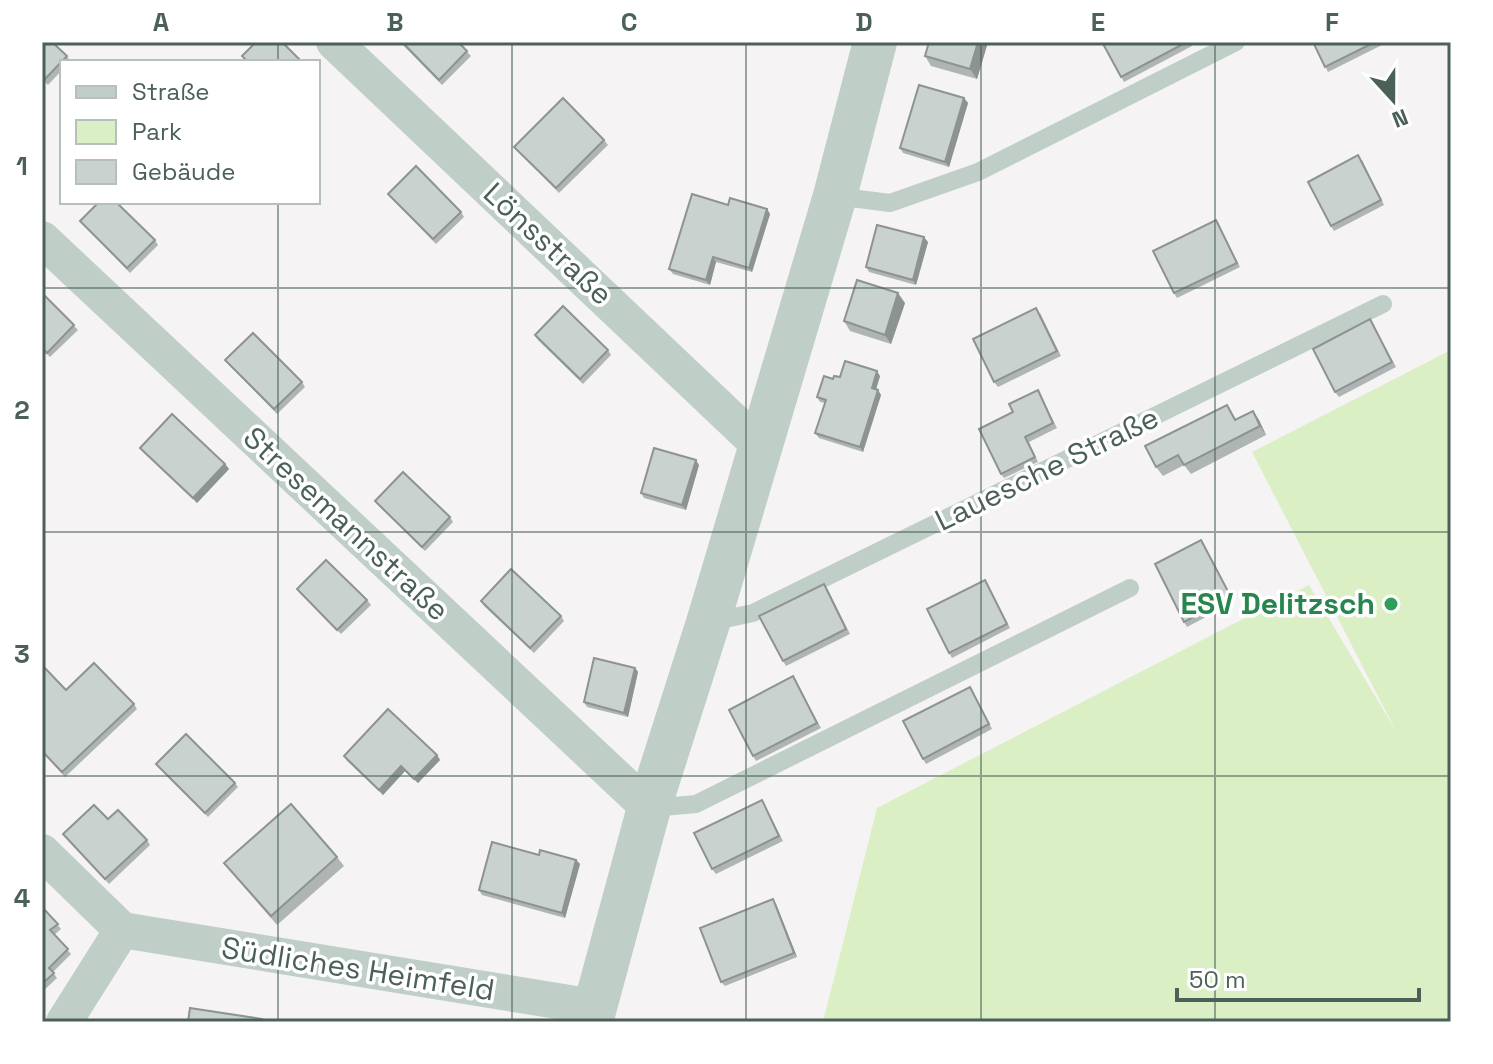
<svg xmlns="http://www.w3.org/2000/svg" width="1493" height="1064" font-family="'Space Grotesk',sans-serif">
<rect width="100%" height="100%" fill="#f5f3f4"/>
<path fill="#daefc4" d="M1451 350V1022H823L877 808 1309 585 1397 733 1252 452Z"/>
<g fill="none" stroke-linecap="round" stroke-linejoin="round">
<g stroke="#bfcec7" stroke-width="18">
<path d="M835 196 890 203 978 172 1236 42"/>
<path d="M711 622 753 613 1383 304"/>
<path d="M651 808 696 804 1130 588"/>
</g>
<g stroke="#bfcec7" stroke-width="36">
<path d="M334 42 761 447"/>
<path d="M42 239 649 808"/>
<path d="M42 852 122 930 594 1007"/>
<path d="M64 1022 122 930"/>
</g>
<path stroke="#bfcec7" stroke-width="44" d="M591 1022 649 808 708 623 835 196 875 42"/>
</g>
<g fill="#aeb5b3">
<path d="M400 42H458L471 56 442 85Z"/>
<path d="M929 42H988L977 79 931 66 925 56Z"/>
<path d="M1102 42H1190L1192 46 1124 82Z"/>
<path d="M1313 42H1388L1328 72Z"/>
<path d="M42 46 67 56 70 61 62 62V70L48 85 42 79Z"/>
<path d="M964 98 968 103 949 167 903 153 900 148Z"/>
<path d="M604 140 608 145 559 193 514 147Z"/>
<path d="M1362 160 1384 205 1334 231 1331 226Z"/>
<path d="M388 194 461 212 464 217 436 244Z"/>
<path d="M728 205 767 209 770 214 752 272 716 262 710 285 673 274 669 269Z"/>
<path d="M80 221 155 240 158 245 130 273Z"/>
<path d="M1219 225 1240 267 1177 298 1174 293Z"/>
<path d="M928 242 916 285 869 272 866 267Z"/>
<path d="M42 293 78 330 50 357 42 349Z"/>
<path d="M905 303 891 344 850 331 844 321Z"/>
<path d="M1040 313 1061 356 998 387 994 382Z"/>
<path d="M1370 319 1396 367 1339 397 1335 392Z"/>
<path d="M535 335 608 350 611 355 583 384 538 340Z"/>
<path d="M225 360 302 382 305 387 277 414Z"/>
<path d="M880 376 876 389 881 395 863 452 819 438 815 433 825 403 820 402 817 397 833 379 840 377Z"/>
<path d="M1038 390 1057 428 1029 442 1038 462 1004 478 1001 474 1013 412Z"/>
<path d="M1227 405 1236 419 1253 411 1259 420 1266 435 1191 474 1184 465 1163 476 1156 467Z"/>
<path d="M140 448 225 464 229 469 197 503 144 453Z"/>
<path d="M699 465 686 510 644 498 641 493Z"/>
<path d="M375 501 450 517 453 522 425 551 379 506Z"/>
<path d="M1201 540 1234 602 1187 627 1184 622Z"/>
<path d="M988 585 1010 628 952 658 949 653Z"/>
<path d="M827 588 850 634 786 666 783 661Z"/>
<path d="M297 589 367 600 371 605 341 634Z"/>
<path d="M481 601 561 616 564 621 534 653 484 606Z"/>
<path d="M42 665 66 690 134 704 137 709 65 777 42 752Z"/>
<path d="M635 668 638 672 628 717 587 707 584 702Z"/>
<path d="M793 676 821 728 756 761 753 756Z"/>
<path d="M973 692 992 729 926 764 923 759Z"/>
<path d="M437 755 440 760 418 783 405 771 383 795 347 761 344 756Z"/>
<path d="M156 764 235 783 238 787 208 817Z"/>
<path d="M762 800 783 841 716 874 712 869Z"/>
<path d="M108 819 147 840 150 845 109 884 63 834Z"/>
<path d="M539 855 576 860 580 864 565 918 482 895 479 890Z"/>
<path d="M337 857 344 866 277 925 231 872 224 863Z"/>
<path d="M776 904 797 957 725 986 721 982Z"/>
<path d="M42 907 61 929 54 935 71 954 53 972 57 978 42 992Z"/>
</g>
<g fill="#8d9392">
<path d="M978 42H988L977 79 970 69Z"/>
<path d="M964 98 968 103 949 167 945 162Z"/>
<path d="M767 209 770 214 752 272 749 268Z"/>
<path d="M924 237 928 242 916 285 913 280Z"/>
<path d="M713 257 716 262 710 285 706 280Z"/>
<path d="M898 293 905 303 891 344 885 335Z"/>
<path d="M877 371 880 376 875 393 872 388Z"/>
<path d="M878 390 881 395 863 452 860 447Z"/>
<path d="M1253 411 1259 420 1266 435 1260 426Z"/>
<path d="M696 460 699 465 686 510 682 505Z"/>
<path d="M225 464 229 469 197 503 193 498Z"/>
<path d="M635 668 638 672 628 717 624 713Z"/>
<path d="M437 755 440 760 418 783 414 779Z"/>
<path d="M401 766 405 771 383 795 379 790Z"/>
<path d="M576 860 580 864 565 918 562 913Z"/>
<path d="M773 899 776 904 797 957 794 953Z"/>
</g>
<g fill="#cad2d0" stroke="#8d9392" stroke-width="2">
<path d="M46 42H52L67 56 44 80 42 78V46Z"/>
<path d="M256 42H282L302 62H248L242 56Z"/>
<path d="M402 42H458L467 51 439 80Z"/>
<path d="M929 42H978L970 69 925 56Z"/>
<path d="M1102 42H1187L1121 77Z"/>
<path d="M1313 42H1375L1325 67Z"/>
<path d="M919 85 964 98 945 162 900 148Z"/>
<path d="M563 98 604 140 556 188 514 147Z"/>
<path d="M1358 155 1381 200 1331 226 1308 182Z"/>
<path d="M416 166 461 212 433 239 388 194Z"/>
<path d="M692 194 728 205 730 198 767 209 749 268 713 257 706 280 669 269Z"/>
<path d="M99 202H116L155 240 127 268 80 221Z"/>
<path d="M1216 220 1237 263 1174 293 1153 251Z"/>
<path d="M877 225 924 237 913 280 866 267Z"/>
<path d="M857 280 898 293 885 335 844 321Z"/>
<path d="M42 293 74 325 47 353 42 348Z"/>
<path d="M563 306 608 350 580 379 535 335Z"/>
<path d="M1036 308 1057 351 994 382 973 339Z"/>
<path d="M1370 319 1392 362 1335 392 1313 349Z"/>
<path d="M253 333 302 382 274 409 225 360Z"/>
<path d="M845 361 877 371 872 388 878 390 860 447 815 433 826 400 817 397 824 376 833 379 834 376 840 377Z"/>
<path d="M1038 390 1053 423 1025 437 1035 457 1001 474 979 429 1013 412 1009 404Z"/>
<path d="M1227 405 1235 420 1253 411 1260 426 1184 465 1178 455 1156 467 1145 446Z"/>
<path d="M172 414 225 464 193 498 140 448Z"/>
<path d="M654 448 696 460 682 505 641 493Z"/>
<path d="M403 472 450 517 422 547 375 501Z"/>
<path d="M1201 540 1231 597 1184 622 1155 564Z"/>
<path d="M326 560 367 600 337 630 297 589Z"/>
<path d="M511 569 561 616 530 648 481 601Z"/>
<path d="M985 580 1007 624 949 653 927 609Z"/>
<path d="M824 584 846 629 783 661 759 616Z"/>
<path d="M594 658 635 668 624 713 584 702Z"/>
<path d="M94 663 134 704 62 772 42 751V665L66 690Z"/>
<path d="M793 676 817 723 753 756 729 710Z"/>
<path d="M970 687 989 724 923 759 903 721Z"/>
<path d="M388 709 437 755 414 779 401 766 379 790 344 756Z"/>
<path d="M186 734 235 783 205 813 156 764Z"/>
<path d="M762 800 779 836 712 869 694 833Z"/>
<path d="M291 804 337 857 271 916 224 863Z"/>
<path d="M94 805 108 819 118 810 147 840 105 879 63 834Z"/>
<path d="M492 842 539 855 540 850 576 860 562 913 479 890Z"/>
<path d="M773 899 794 953 721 982 700 928Z"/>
<path d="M42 907 58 924 50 930 68 949 49 968 54 973 42 984Z"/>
<path d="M190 1008 262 1019 261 1022H188Z"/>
</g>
<path fill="none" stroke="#4b6057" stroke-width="2" stroke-opacity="0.55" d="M278 42V62M512 42V1022M746 42V1022M981 42V1022M1215 42V1022M278 202V1022M42 288H1451M42 532H1451M42 776H1451"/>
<circle fill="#2e9e5b" stroke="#fff" stroke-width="3" cx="1391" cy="604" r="8"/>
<g text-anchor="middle" stroke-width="7" stroke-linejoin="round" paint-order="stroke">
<g font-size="30" fill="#4b6057" stroke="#fff">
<text transform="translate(548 244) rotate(43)" y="10">Lönsstraße</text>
<text transform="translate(1047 469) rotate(-26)" y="10">Lauesche Straße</text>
<text transform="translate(346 524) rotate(43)" y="10">Stresemannstraße</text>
<text transform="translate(358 969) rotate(9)" y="10">Südliches Heimfeld</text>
</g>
<g font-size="30" font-weight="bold" fill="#27864d" stroke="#fff" text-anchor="end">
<text x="1375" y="614">ESV Delitzsch</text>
</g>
</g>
<rect width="1493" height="1064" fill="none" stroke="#ffffff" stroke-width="88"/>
<rect x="60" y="60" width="260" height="144" fill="#ffffff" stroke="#b7bfbc" stroke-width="2"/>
<rect x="76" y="86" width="40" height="12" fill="#bfcec7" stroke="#b7bfbc" stroke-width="2"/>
<text x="132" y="100" font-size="24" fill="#4b6057">Straße</text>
<rect x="76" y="120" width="40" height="24" fill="#daefc4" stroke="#b7bfbc" stroke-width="2"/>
<text x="132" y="140" font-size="24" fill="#4b6057">Park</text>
<rect x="76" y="160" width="40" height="24" fill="#cad2d0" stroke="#b7bfbc" stroke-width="2"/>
<text x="132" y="180" font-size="24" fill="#4b6057">Gebäude</text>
<g transform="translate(1393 100) rotate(159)" stroke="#ffffff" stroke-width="6" paint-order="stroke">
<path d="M0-6L14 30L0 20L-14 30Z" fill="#4b6057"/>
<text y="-12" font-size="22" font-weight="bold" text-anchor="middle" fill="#4b6057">N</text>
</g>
<path d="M1177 988v12h242v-12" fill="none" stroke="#4b6057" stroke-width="4"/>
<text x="1189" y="988" font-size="24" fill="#4b6057" stroke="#ffffff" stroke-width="6" paint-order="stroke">50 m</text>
<rect x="44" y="44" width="1405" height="976" fill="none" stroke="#4b6057" stroke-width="3"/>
<g font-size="26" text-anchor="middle" font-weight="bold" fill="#4b6057">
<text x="161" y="31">A</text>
<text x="395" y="31">B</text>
<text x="629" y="31">C</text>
<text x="864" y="31">D</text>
<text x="1098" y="31">E</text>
<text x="1332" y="31">F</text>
<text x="22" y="175">1</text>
<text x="22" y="419">2</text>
<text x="22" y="663">3</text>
<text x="22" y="907">4</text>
</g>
</svg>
